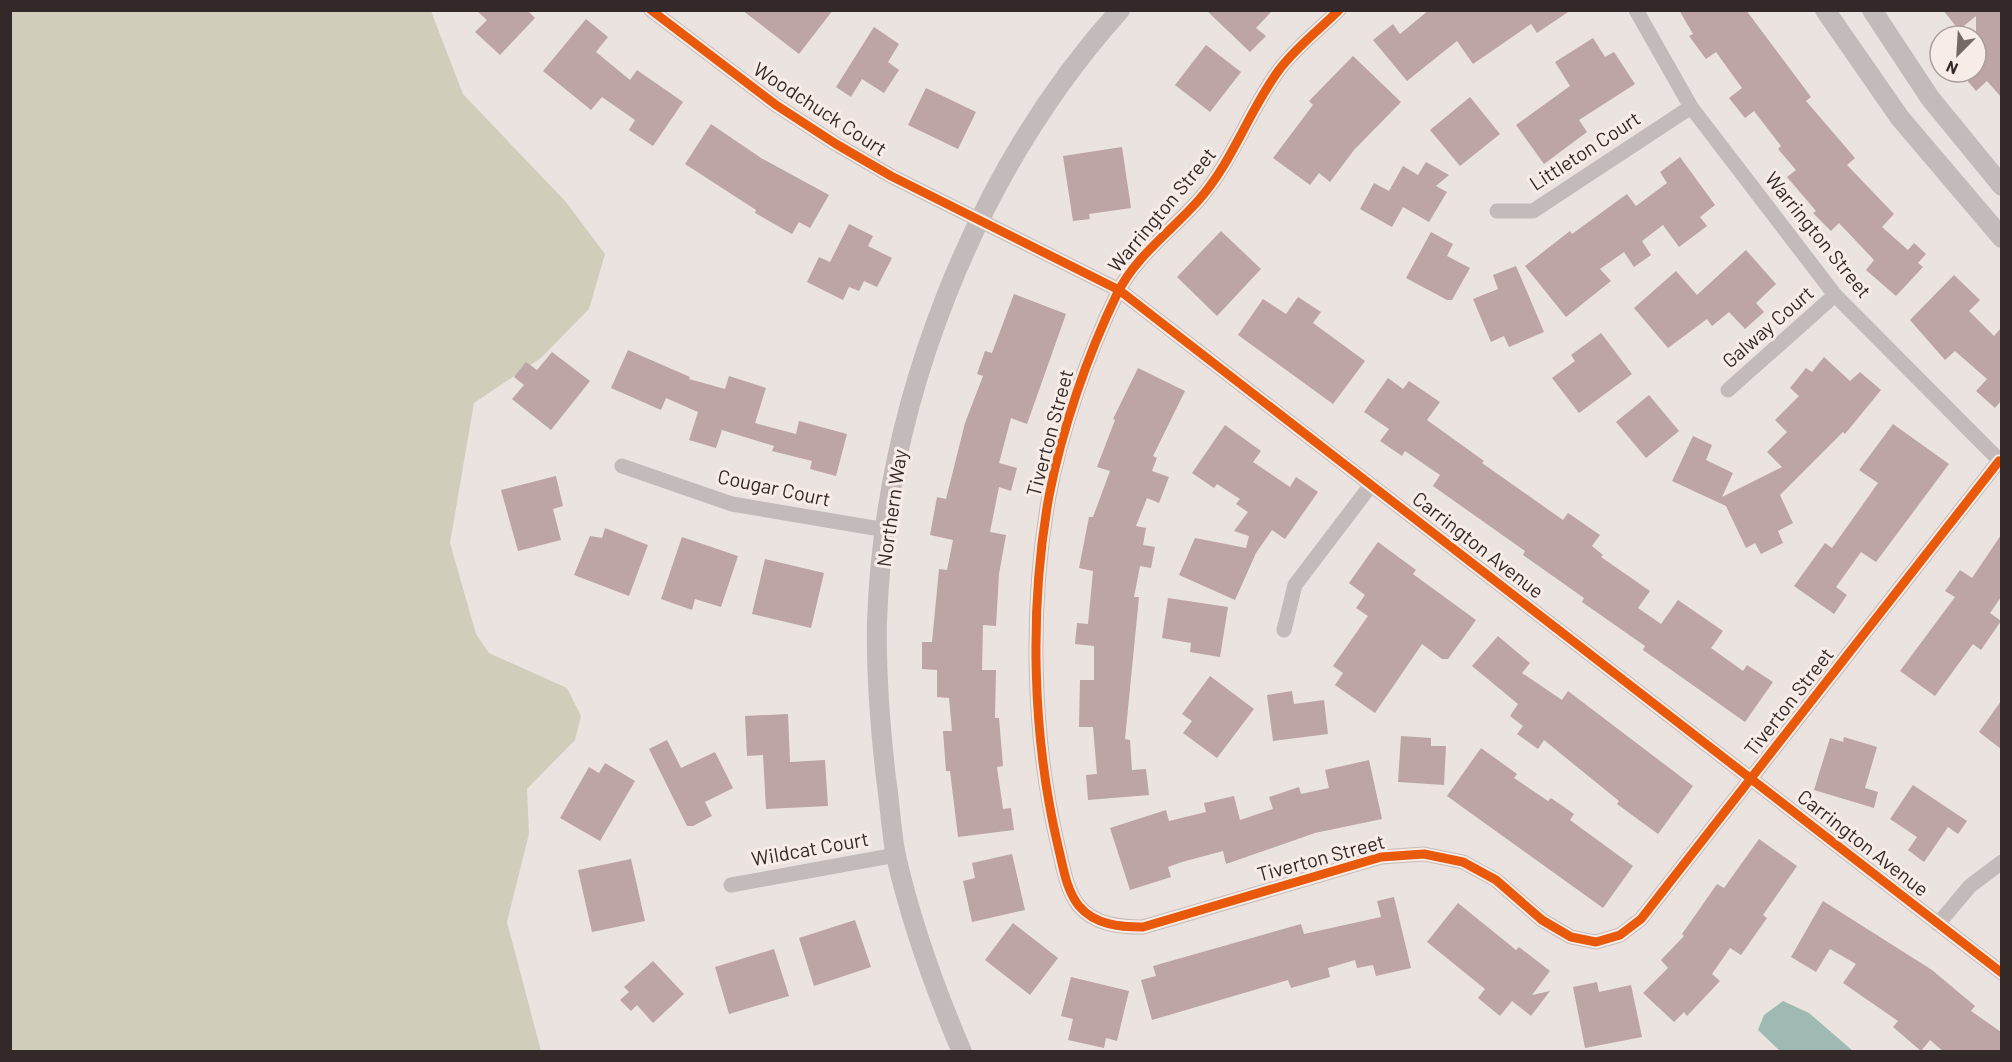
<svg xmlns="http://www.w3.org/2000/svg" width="2012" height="1062" font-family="Barlow,sans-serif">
<rect width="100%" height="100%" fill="#ebe3e0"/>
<path fill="#d0cebb" d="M10 11H431L463 94 566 202 605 254 589 309 541 358 474 403 450 543 476 634 489 653 567 688 581 716 575 740 527 789 529 834 507 922 541 1051H11Z"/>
<path fill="#9fbab3" d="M1783 1001 1809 1013 1853 1051H1780L1758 1030 1764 1015Z"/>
<g fill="#bca5a4">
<path d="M476 10H527L535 18 500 55 475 32 487 20Z"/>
<path d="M742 10H833L799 54Z"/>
<path d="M1206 10H1273L1256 28 1266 36 1250 52Z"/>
<path d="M1429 10H1571L1537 33 1531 24 1473 64 1457 41 1407 81 1373 40 1393 24 1400 34Z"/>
<path d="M1679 10H1746L1811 97 1806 101 1855 158 1847 165 1894 214 1882 227 1908 250 1914 243 1926 254 1918 263 1923 267 1896 296 1866 270 1874 260 1839 223 1831 231 1813 213 1816 211 1787 177 1796 170 1778 149 1781 146 1754 111 1745 118 1729 98 1742 88 1716 52 1706 59 1689 36 1693 34Z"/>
<path d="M1943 10H2001V97L1987 81 1976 91 1960 72H1976V16L1959 30Z"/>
<path d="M586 19 608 37 596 52 630 80 637 70 683 102 653 146 629 130 635 120 602 97 591 110 543 71Z"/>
<path d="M874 27 899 44 888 62 899 70 884 93 862 79 851 97 836 87Z"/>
<path d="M1593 38 1605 57 1614 52 1635 84 1579 120 1587 132 1544 164 1516 125 1570 86 1555 62Z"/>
<path d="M1206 45 1241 72 1210 112 1175 85Z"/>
<path d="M1353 56 1401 102 1354 150 1330 182 1319 173 1310 185 1273 158 1313 105 1309 101Z"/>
<path d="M926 88 976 112 958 149 908 125Z"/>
<path d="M1470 97 1500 134 1460 166 1430 130Z"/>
<path d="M711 124 761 158 829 195 810 228 799 222 792 234 755 213 756 210 685 164Z"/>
<path d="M1122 147 1131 208 1089 214 1090 219 1073 221 1063 156Z"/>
<path d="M1680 157 1715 205 1700 217 1707 226 1679 247 1663 225 1642 241 1651 255 1634 267 1624 252 1600 269 1611 281 1566 317 1525 266 1570 231 1572 234 1627 194 1636 206 1667 183 1660 172Z"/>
<path d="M1426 162 1449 175 1436 186 1447 192 1429 222 1403 207 1392 227 1360 209 1374 183 1389 191 1403 166 1418 175Z"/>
<path d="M849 224 873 236 868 246 892 258 877 287 864 281 859 291 849 287 843 300 807 282 819 257 830 262Z"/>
<path d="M1221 231 1261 269 1217 316 1177 277Z"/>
<path d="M1431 232 1453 244 1447 256 1470 268 1452 300H1447L1406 278Z"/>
<path d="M1746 250 1776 284 1756 303 1764 312 1745 329 1729 312 1712 326 1707 319 1668 348 1634 308 1676 271 1697 295Z"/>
<path d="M1516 266 1544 332 1509 347 1504 336 1491 342 1473 299 1498 289 1493 275Z"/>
<path d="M1954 275 1980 300 1969 311 1994 336 2001 328V401L1995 408 1976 391 1987 379 1955 351 1945 360 1910 320Z"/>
<path d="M1014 294 1066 314 1027 424 1011 418 999 463 1017 468 1011 491 999 487 990 532 1006 535 999 574 996 626 983 625 982 670H996L995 718H999L1003 766 997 767 1003 809 1011 808 1014 830 958 837 950 771H946L943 731H952L949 698 937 697V670L922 669V642H932L939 569 947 570 953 540 930 535 937 497 946 499 965 423 983 376 977 374 985 351 992 353Z"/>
<path d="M1298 297 1321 312 1313 323 1365 361 1333 404 1238 335 1263 299 1286 314Z"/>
<path d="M1601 333 1632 374 1579 413 1552 378 1575 361 1571 355Z"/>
<path d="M628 350 690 377 689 379 725 389 729 376 766 388 755 423 796 434 799 421 847 434 836 476 810 469 812 461 772 451 774 446 722 430 716 448 689 440 698 412 666 398 661 410 611 388Z"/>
<path d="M552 352 590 381 551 430 512 399 524 385 514 377 526 362 537 370Z"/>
<path d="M1824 357 1850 381 1860 372 1881 390 1845 434 1843 432 1780 495 1793 523 1778 531 1783 543 1761 554 1755 543 1746 548 1726 506 1672 481 1693 436 1712 445 1706 460 1733 473 1722 497 1782 467 1767 452 1787 432 1775 420 1799 396 1790 388 1806 368 1812 372Z"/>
<path d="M1138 368 1185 391 1153 456 1157 458 1152 471 1169 477 1159 503 1147 498 1136 526 1146 528 1143 545 1155 547 1151 568 1140 566 1134 597H1139L1125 739 1130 740 1132 770 1146 769 1149 795 1088 800 1086 775 1097 774 1093 727H1079L1080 680H1094V646L1075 644 1077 623 1088 624 1093 571 1079 568 1089 517H1093L1110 471 1097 467 1115 420 1113 419Z"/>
<path d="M1388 378 1403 389 1409 381 1440 402 1427 420 1484 461 1482 463 1563 520 1568 513 1600 535 1592 546 1603 555 1601 557 1650 591 1638 608 1661 624 1678 600 1723 631 1711 648 1743 671 1747 665 1773 682 1745 722 1643 650 1645 646 1582 602 1584 598 1523 555 1525 551 1433 486 1440 475 1405 451 1402 456 1380 441 1389 429 1364 412Z"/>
<path d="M1649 395 1679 431 1646 458 1616 422Z"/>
<path d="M1893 424 1949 464 1876 562 1861 552 1836 587 1847 595 1834 614 1794 586 1825 543 1832 548 1878 483 1859 470Z"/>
<path d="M1225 425 1261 451 1253 462 1290 487 1296 477 1318 492 1285 539 1272 530 1256 553 1235 600 1179 575 1195 538 1246 548 1249 536 1234 531 1248 512 1236 504 1240 499 1217 484 1214 488 1192 473Z"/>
<path d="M556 476 563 506 553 509 561 540 518 551 501 490Z"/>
<path d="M605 528 648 545 629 596 574 575 590 536 602 538Z"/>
<path d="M2001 535V597L1990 613 2001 621 1981 650 1973 644 1935 696 1900 671 1955 597 1945 591 1960 570 1972 578Z"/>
<path d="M682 537 738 556 721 607 695 599 692 610 661 599Z"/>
<path d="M1378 542 1416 570 1413 574 1476 620 1448 659H1442L1422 644 1375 713 1335 685 1343 673 1333 666 1368 616 1356 608 1365 595 1349 583Z"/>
<path d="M765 559 824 573 811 628 752 614Z"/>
<path d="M1168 598 1228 607 1220 657 1190 652 1191 643 1162 638Z"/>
<path d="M1498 636 1530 663 1522 673 1562 700 1568 691 1693 786 1658 834 1617 804 1619 801 1544 740 1538 749 1517 734 1523 726 1510 716 1518 704 1472 666Z"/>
<path d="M1210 676 1254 709 1217 758 1183 733 1192 721 1182 714Z"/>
<path d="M1292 691 1294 704 1324 700 1328 734 1273 741 1267 695Z"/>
<path d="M2001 701V749L1979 732Z"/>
<path d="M788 714 790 762 825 760 828 806 766 809 763 755 747 756 745 716Z"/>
<path d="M1401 736 1431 738V746H1446L1444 785 1398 782Z"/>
<path d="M1844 737 1877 747 1865 788 1878 792 1874 808 1814 790 1830 738 1843 742Z"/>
<path d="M667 740 681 768 715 752 733 788 705 802 712 816 693 826H687L649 749Z"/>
<path d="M1481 748 1517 774 1514 778 1548 801 1551 798 1574 814 1570 820 1633 866 1603 908 1447 796Z"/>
<path d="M1369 760 1382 819 1315 833 1226 864 1223 851 1182 862 1168 867 1171 877 1130 890 1110 828 1166 810 1169 821 1206 812 1204 803 1234 796 1240 820 1273 809 1269 797 1299 787 1301 794 1329 788 1325 770Z"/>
<path d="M605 763 635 781 600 841 560 818 589 767 599 773Z"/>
<path d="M1913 785 1967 821 1958 834 1948 827 1924 862 1908 850 1917 837 1890 819Z"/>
<path d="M1759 839 1797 866 1763 915 1767 918 1741 955 1730 948 1712 974 1720 981 1687 1016 1684 1012 1674 1022 1643 993 1668 968 1661 960 1684 936 1682 934 1717 884 1724 888Z"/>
<path d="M1012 854 1025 910 972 922 963 881 975 878 972 863Z"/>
<path d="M631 859 645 921 592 932 578 870Z"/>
<path d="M1394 897 1411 968 1376 976 1373 965 1357 968 1355 960 1328 968 1330 977 1291 988 1288 980 1152 1020 1141 980 1156 976 1153 966 1301 924 1304 934 1381 917 1377 901Z"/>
<path d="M1823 901 1932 970 1975 1006 1971 1011 2001 1032V1052H1944L1930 1040 1921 1051 1893 1027 1898 1021 1843 983 1856 964 1830 949 1816 972 1791 957Z"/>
<path d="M1458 903 1516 950 1519 947 1550 971 1532 995 1550 991 1531 1016 1512 1001 1500 1016 1478 998 1485 989 1427 942Z"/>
<path d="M855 920 871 967 814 986 799 938Z"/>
<path d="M1013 923 1058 958 1030 995 985 960Z"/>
<path d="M774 949 789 996 729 1014 715 967Z"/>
<path d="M653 961 684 994 653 1023 637 1005 631 1011 620 1000 629 992 624 987Z"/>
<path d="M1071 977 1129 991 1117 1041 1106 1038 1104 1048 1068 1040 1073 1019 1061 1016Z"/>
<path d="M1597 982 1599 992 1631 985 1642 1037 1585 1048 1573 987Z"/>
</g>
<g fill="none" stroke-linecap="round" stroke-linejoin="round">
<g stroke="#c3bbb9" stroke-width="15">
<path d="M651 10 776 105 836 144 891 176 1119 290 2002 973"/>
<path d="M1339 10C1319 30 1295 48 1279 70 1248 112 1233 162 1197 202 1170 232 1135 257 1117 294 1087 356 1062 429 1049 496 1029 608 1032 736 1058 846 1063 866 1066 890 1079 906 1095 925 1120 927 1143 927L1381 857 1424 854 1463 862 1496 880 1542 920 1571 937 1596 942 1620 935 1641 919 1999 461"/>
<path d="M1636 10 1691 107 1835 295 2002 463"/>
<path d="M1497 211H1533L1691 107"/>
<path d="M1728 390 1835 295"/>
<path d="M622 466 732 504 886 530"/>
<path d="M1284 630 1295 585 1371 485"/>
<path d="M731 885 896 855"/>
<path d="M1938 924 1970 886 2002 862"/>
</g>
<g stroke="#c3bbb9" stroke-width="20">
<path d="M1825 10 1900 118 2002 238"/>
<path d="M1872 10 1930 98 2002 186"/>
<path d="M962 1052C935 989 911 922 896 856 891 831 890 804 886 778 880 726 876 675 877 622 884 404 974 173 1120 10"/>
</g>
<defs>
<g id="cycleway">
<path d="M651 10 776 105 836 144 891 176 1119 290 2002 973"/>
<path d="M1339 10C1319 30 1295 48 1279 70 1248 112 1233 162 1197 202 1170 232 1135 257 1117 294 1087 356 1062 429 1049 496 1029 608 1032 736 1058 846 1063 866 1066 890 1079 906 1095 925 1120 927 1143 927L1381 857 1424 854 1463 862 1496 880 1542 920 1571 937 1596 942 1620 935 1641 919 1999 461 2002 463"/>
</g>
</defs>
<use href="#cycleway" stroke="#f7ece7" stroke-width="13"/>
<use href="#cycleway" stroke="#e8590c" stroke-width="9"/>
</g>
<g text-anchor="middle" stroke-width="6" stroke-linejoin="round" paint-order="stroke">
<g font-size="20" fill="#332928" stroke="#f7ece7">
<text transform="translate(820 109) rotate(33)" y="7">Woodchuck Court</text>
<text transform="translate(1585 151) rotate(-33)" y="7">Littleton Court</text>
<text transform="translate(1162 210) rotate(-50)" y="7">Warrington Street</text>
<text transform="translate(1818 235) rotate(51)" y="7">Warrington Street</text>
<text transform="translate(1768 327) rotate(-41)" y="7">Galway Court</text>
<text transform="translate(1050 433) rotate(-75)" y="7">Tiverton Street</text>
<text transform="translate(774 488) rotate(12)" y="7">Cougar Court</text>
<text transform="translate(892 508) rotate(-82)" y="7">Northern Way</text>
<text transform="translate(1478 545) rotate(38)" y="7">Carrington Avenue</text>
<text transform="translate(1789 702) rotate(-52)" y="7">Tiverton Street</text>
<text transform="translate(1863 843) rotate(38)" y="7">Carrington Avenue</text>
<text transform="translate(810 849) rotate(-10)" y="7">Wildcat Court</text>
<text transform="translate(1321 858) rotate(-15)" y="7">Tiverton Street</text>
</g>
</g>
<rect width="2012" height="1062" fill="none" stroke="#332928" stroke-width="24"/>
<g transform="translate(1958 54) rotate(204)"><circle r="28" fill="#f7ece7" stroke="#a99e9b" stroke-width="1.5"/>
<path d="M0-4.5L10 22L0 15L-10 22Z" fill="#736a68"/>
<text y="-9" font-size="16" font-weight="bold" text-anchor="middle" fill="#332928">N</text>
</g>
</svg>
